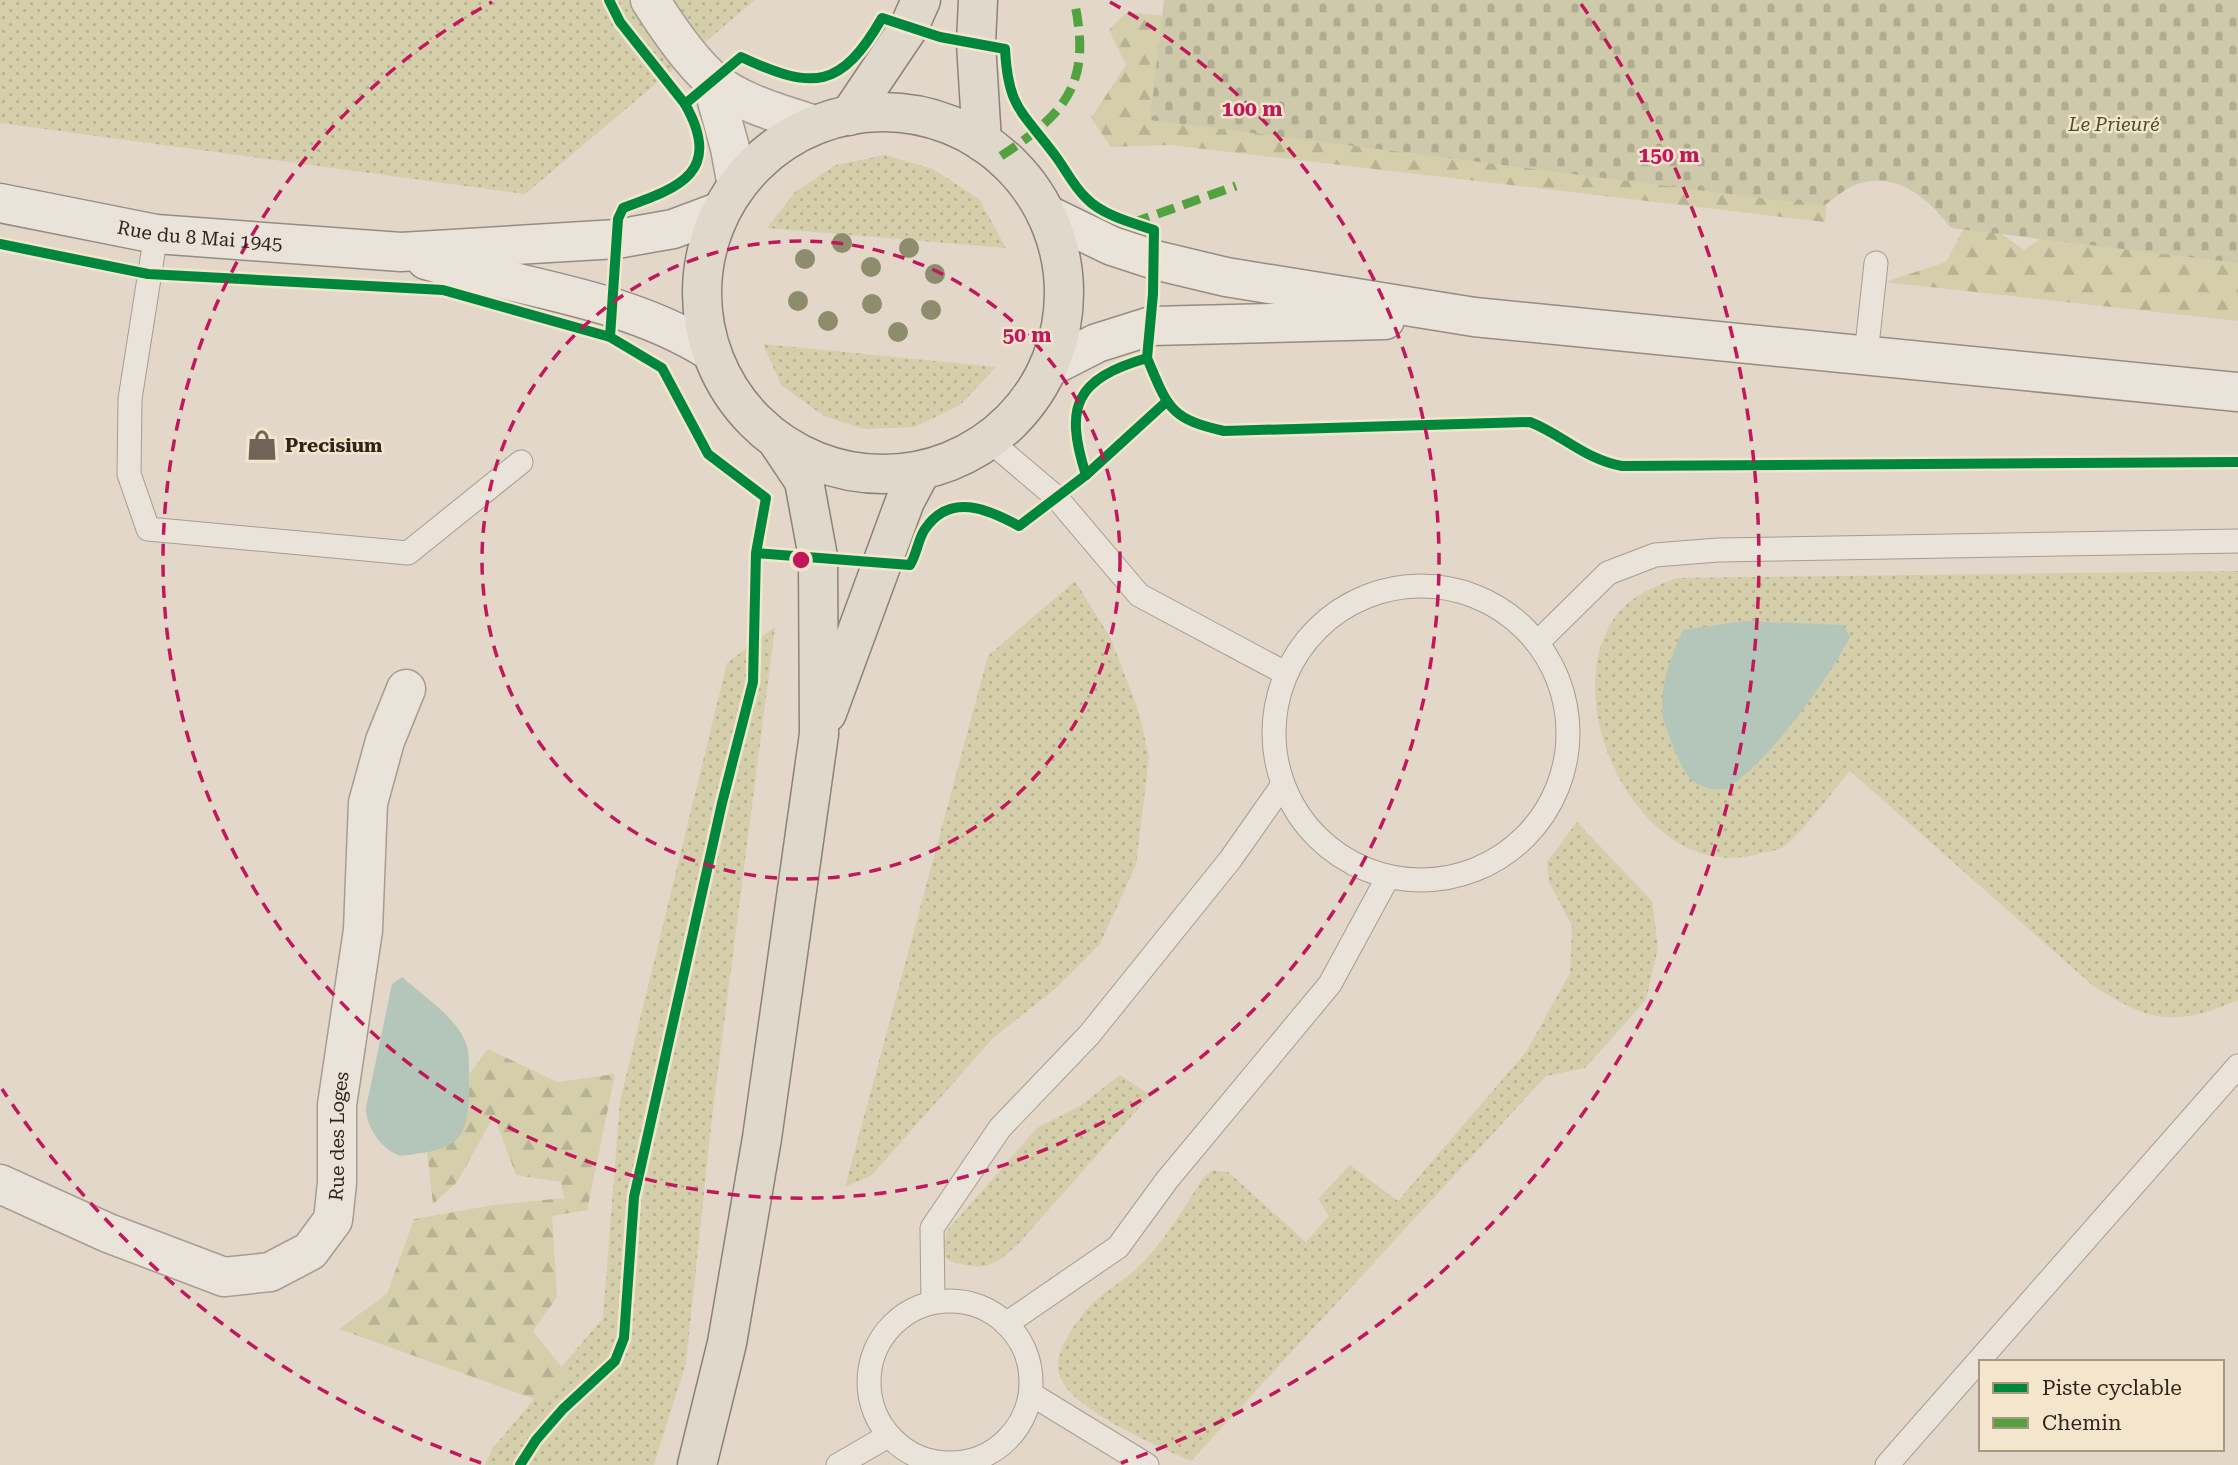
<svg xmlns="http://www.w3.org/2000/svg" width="2238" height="1465" font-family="'Roboto Serif',serif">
<defs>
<pattern id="grass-dots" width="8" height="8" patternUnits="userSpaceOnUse" patternTransform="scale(1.75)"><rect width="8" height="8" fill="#d4cfaa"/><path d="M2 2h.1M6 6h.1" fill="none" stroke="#b6b292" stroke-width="1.8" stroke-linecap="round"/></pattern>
<pattern id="forest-firs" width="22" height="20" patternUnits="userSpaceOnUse" patternTransform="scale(1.75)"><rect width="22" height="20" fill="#d4cfaa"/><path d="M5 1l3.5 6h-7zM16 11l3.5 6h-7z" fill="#b6b292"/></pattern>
<pattern id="cemetery-stones" width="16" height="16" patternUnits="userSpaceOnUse" patternTransform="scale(1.75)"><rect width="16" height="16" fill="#cdc9aa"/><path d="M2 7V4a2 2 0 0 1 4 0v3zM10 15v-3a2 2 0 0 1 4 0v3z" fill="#b0ac92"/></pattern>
</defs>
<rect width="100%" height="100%" fill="#e2d7c8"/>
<g fill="url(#grass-dots)">
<path d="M0 0H755L525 194 0 123Z"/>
<path d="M885 155 933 169 979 199 1006 248 767 228 795 192 836 165Z"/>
<path d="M763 344 996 367 960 405 915 427 864 429 824 416 781 385Z"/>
<path d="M2238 571V1000C2174 1028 2148 1022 2091 984L1850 771C1836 787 1798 838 1783 847 1777 851 1765 852 1758 854 1641 887 1551 698 1618 613 1633 595 1656 586 1677 578Z"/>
<path d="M1075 581 1111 639 1139 712 1149 757 1136 865 1100 944 1055 989 993 1038 872 1175 845 1187 988 656Z"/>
<path d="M775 627 712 1117 686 1363 654 1465H485L492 1449 603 1318 620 1101 727 663Z"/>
<path d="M1577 822 1652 901 1658 948 1646 1000 1585 1068 1546 1076 1191 1461C1161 1447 1061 1407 1058 1369 1057 1347 1077 1320 1092 1304 1106 1290 1124 1281 1138 1267 1165 1242 1184 1207 1204 1177L1213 1170 1228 1172 1306 1242 1329 1216 1318 1199 1350 1165 1398 1201 1526 1052 1570 973 1572 926 1549 882 1547 862Z"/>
<path d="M1120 1075 1150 1095 1019 1243C1000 1260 992 1270 966 1265 956 1263 949 1262 942 1254L947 1231 1037 1128 1080 1106Z"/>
</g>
<g fill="url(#forest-firs)">
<path d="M1892 0 1829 168 1825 222 1170 145 1111 147 1091 118 1126 65 1109 30 1127 12 1175 17Z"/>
<path d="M2108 191 2238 212V321L1885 282 1946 262 1972 213 2024 250Z"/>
<path d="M488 1049 557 1082 615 1074 587 1210 552 1216 557 1297 533 1331 571 1379 543 1402 339 1329 387 1294 414 1219 494 1205 564 1198 561 1182 516 1175 494 1116 457 1182 433 1204 425 1132Z"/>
</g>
<path fill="url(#cemetery-stones)" d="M1164 0H2238V263L1951 228C1928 198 1896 170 1855 185 1844 189 1833 200 1823 206L1150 120Z"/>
<g fill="#b4c5b9">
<path d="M1744 621 1843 625 1850 637C1830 676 1765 768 1726 788 1716 793 1695 785 1688 776 1681 767 1662 722 1662 712 1661 683 1671 656 1683 630Z"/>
<path d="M402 977C422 995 456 1017 466 1043 471 1056 468 1074 469 1087 469 1144 456 1149 401 1156 382 1150 366 1128 366 1108L392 984Z"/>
</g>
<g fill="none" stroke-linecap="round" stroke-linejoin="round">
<defs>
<g id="lane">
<path d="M156 234 130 399 129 474 148 529 408 553 521 462"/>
<path d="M1866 355 1876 263"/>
<path d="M990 441 1056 497 1139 595 1285 673"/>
<circle cx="1421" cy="733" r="147"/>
<path d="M1538 642 1608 573 1655 555 1718 550 2238 541"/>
<circle cx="950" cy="1382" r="81"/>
<path d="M933 1302 932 1228 1000 1128 1089 1035 1230 860 1282 786"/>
<path d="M1006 1324 1118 1247 1167 1180 1330 984 1388 877"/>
<path d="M1031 1394 1147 1465"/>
<path d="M838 1465 888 1436"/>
<path d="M1887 1465 2238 1066"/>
</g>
<g id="street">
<path d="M650 0C667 27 687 57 710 78 738 103 781 114 815 125"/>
<path d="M711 79 730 148 737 186"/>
<path id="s1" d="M0 1184 108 1233 224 1277 270 1272 310 1251 333 1220 337 1183V1105L363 930 368 803 385 741 406 689"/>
</g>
<g id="secondary">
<path id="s2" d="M0 203 156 234 401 252 617 239 673 229 721 211"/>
<path d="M1046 214 1112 246 1155 260 1226 277 1474 317 2238 392"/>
<path d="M426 260C521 288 626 298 710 351"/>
<path d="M1048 368 1097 343 1151 326 1385 320"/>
</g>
<g id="primary">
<path d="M978 0 976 43 982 142"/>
<circle cx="883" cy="293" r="181"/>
<path d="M849 116 909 27 921 0"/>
<path d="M827 713 905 501 921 471"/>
<path d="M697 1465 727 1343 762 1138 819 734 818 557 804 481 778 442"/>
</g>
</defs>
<use href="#lane" stroke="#a69c92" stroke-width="25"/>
<use href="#street" stroke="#a69c92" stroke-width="41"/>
<use href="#secondary" stroke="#968c82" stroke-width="41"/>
<use href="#primary" stroke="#8b8279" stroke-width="41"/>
<use href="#lane" stroke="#e9e3da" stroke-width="23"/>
<use href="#street" stroke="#e9e3da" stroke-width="38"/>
<use href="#secondary" stroke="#e9e3da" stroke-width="38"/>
<use href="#primary" stroke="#e0d8cb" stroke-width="38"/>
<g stroke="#52a340" stroke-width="9" stroke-dasharray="18 9" stroke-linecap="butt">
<path d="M1001 156C1068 112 1092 82 1074 0"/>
<path d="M1132 223 1236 186"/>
</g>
<defs>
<g id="cycleway">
<path d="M609 0 620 22 685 104"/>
<path d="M0 244 148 274 443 290 610 337"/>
<path d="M1147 358C1168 407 1169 419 1224 431L1530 422C1563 435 1586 460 1622 466L2238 462"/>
<path d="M1086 475 1166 402"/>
<path d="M520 1465 536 1440 563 1409 615 1361 624 1338 634 1197 722 803 753 682 756 553 910 565C917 554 918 539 925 529 950 492 988 509 1019 526L1086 475C1064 406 1075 379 1147 358L1153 294 1154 230C1132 223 1102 215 1086 198 1073 186 1065 168 1054 154 1022 111 1008 108 1005 49L940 37 882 18C841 89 814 91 741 57L685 104C724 173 678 188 623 208L618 219 610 337 662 368 708 454 766 498 756 553"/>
</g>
</defs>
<use href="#cycleway" stroke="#f4e5cd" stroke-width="15"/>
<use href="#cycleway" stroke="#00873e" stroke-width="10"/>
</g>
<g fill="#8d8c6d">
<circle cx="842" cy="243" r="10"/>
<circle cx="909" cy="248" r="10"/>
<circle cx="805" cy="259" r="10"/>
<circle cx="871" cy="267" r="10"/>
<circle cx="935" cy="274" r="10"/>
<circle cx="798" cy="301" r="10"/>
<circle cx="872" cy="304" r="10"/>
<circle cx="931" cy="310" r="10"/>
<circle cx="828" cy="321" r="10"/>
<circle cx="898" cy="332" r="10"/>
</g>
<g fill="none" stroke="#c2185b" stroke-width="3.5" stroke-dasharray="12 9">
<circle cx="801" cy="560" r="319"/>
<path d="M1110 2A638 638 0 1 1 492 2"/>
<path d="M481 1463A958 958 0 0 1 2 1089M1581 4A958 958 0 0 1 1121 1463"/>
</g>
<defs>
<symbol id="shop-bare" viewBox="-9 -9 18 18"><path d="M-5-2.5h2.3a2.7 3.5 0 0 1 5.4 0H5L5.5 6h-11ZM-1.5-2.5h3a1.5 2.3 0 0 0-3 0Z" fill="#706358" stroke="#f4e5cd" stroke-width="2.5" paint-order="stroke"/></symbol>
</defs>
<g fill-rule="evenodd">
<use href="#shop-bare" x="240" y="423" width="44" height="44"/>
</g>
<g text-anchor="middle" stroke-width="5" stroke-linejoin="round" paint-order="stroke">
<g font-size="19" font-style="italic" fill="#484f23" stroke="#f4e5cd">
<text x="2114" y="131">Le Prieuré</text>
</g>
<g font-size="19" fill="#33241b" stroke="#f4e5cd">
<text dy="7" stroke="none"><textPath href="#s2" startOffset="203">Rue du 8 Mai 1945</textPath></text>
<text dy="7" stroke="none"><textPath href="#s1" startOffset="457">Rue des Loges</textPath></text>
</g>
<g font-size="19" font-weight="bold" fill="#33241b" stroke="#f4e5cd" text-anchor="start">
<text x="285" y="452">Precisium</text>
</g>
</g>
<circle cx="801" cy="560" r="10" fill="#c2185b" stroke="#f4e5cd" stroke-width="3.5"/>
<g font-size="21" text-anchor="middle" font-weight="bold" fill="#c2185b" stroke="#f4e5cd" stroke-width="5" stroke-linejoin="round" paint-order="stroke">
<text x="1252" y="116">100 m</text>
<text x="1669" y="162">150 m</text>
<text x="1027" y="342">50 m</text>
</g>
<rect x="1979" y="1360" width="245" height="91" fill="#f4e5cd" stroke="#a79886" stroke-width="2"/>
<rect x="1993" y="1383" width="35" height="10" fill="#00873e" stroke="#a79886" stroke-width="2"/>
<text x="2042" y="1395" font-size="21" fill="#33241b">Piste cyclable</text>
<rect x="1993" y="1418" width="35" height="10" fill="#52a340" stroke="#a79886" stroke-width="2"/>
<text x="2042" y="1430" font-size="21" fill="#33241b">Chemin</text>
</svg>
